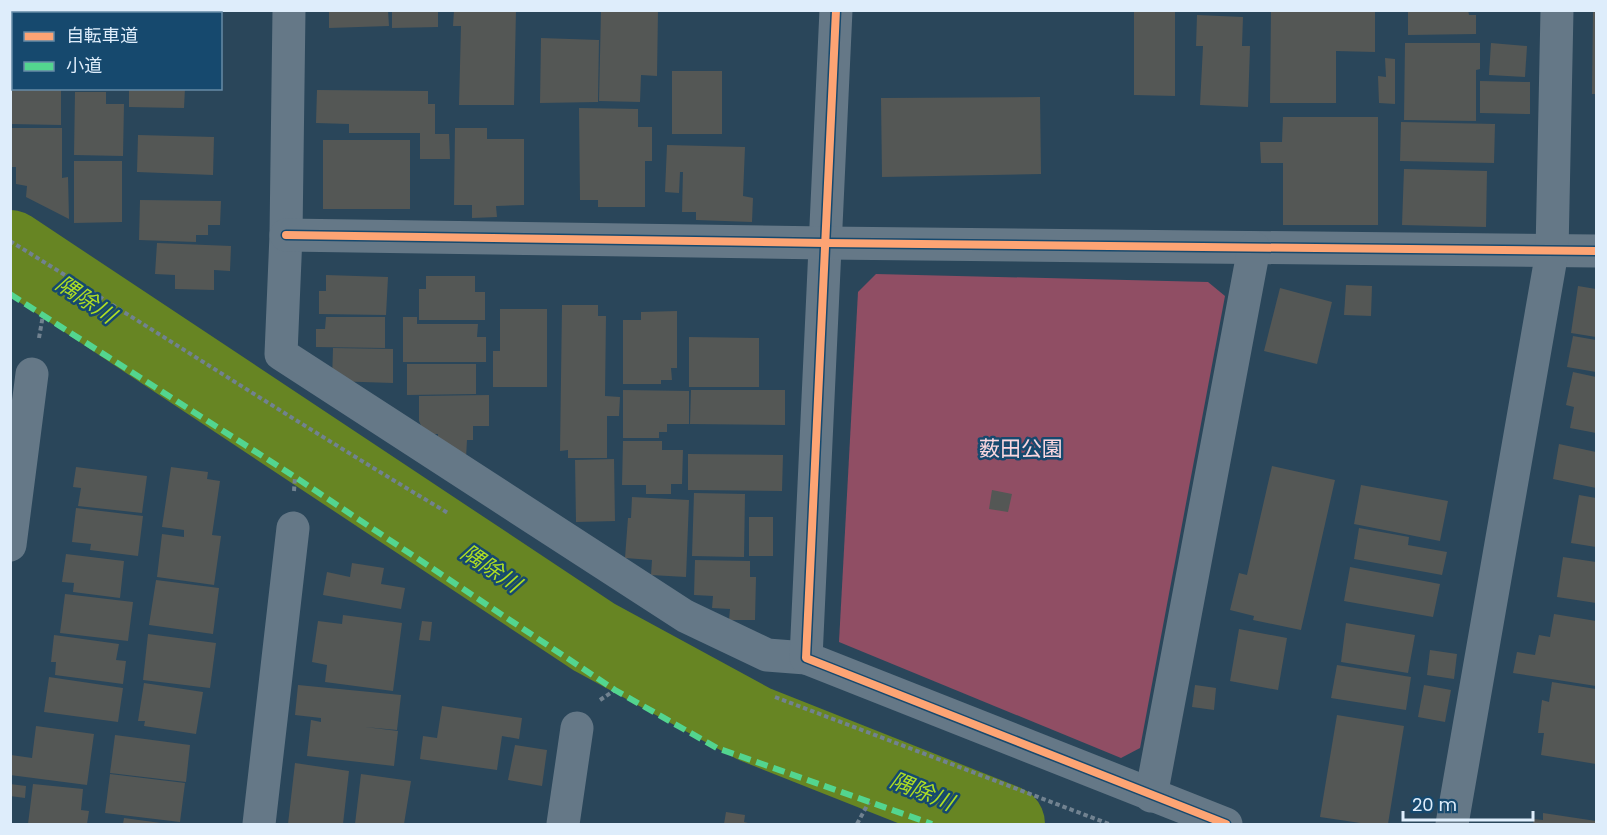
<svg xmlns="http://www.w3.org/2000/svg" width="1607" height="835" font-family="Poppins,'Noto Sans JP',sans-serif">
<rect width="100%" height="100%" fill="#2a465a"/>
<path fill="#904e64" d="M876 274 1208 282 1225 296 1140 748 1121 758 839 642 858 292Z"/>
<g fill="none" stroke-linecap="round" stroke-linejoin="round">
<path stroke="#678523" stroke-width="78" d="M10 249 594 637 754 724 1006 824"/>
</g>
<g fill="#545755">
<path d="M10 10H67V14H14V49L10 50Z"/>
<rect x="70" y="10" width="21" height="4"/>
<rect x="128" y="10" width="55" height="4"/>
<path d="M329 10H388L389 26 329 28Z"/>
<path d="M392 10H438V27L392 28Z"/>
<path d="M454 10H516L514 105H459L461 26H453Z"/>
<path d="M601 10H658L657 76 641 75 640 102 599 101Z"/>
<path d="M1134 10H1175V96L1134 95Z"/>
<path d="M1271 10H1375V52L1336 51V103H1270Z"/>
<path d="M1408 10H1468L1469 15H1476V34L1408 35Z"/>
<path d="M1593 10H1596V94H1592Z"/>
<path d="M1197 15 1243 17 1242 46H1250L1248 107 1200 105 1203 46H1196Z"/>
<path d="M541 38 599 40 598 102 540 103Z"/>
<path d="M1405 43H1480V69L1476 70V121L1404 120Z"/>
<path d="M1491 43 1527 46 1525 77 1489 75Z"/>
<path d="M1385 58 1395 59V104L1379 103 1378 76 1386 77Z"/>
<path d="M10 68H14V88H61V125L10 124Z"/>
<rect x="672" y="71" width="50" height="63"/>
<path d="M1480 81 1530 82V114L1480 113Z"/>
<path d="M129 88H185L184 108 129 107Z"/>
<path d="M317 90 428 91V104H435V134H449L450 159H420V133H349V124L316 123Z"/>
<path d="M75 92H106V104H124L123 156 74 155Z"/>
<path d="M1040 97 1041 174 882 177 881 98Z"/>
<path d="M579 108 638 109V127H652V161H645V207H598V200H580Z"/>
<path d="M1283 117H1378V225H1283V163H1261L1260 142H1282Z"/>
<path d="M1401 122 1495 124 1494 163 1400 161Z"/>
<path d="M10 128H62V178L68 177 69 219 26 197 27 186 16 184V167H10Z"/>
<path d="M455 128H487V139H524V205L496 206 497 217 472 218V205H454Z"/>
<path d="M138 135 214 137 213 175 137 172Z"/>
<rect x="323" y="140" width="87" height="69"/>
<path d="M667 145 745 147 743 196 753 198 752 222 696 220V212H682L683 172H680L679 193 665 192Z"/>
<path d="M74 161H122V222L74 223Z"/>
<path d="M1404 169 1487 171 1486 227 1402 225Z"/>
<path d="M140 200 221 201 220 225H208V235H196V242L139 240Z"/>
<path d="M157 243 231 246 230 271 214 270V290L175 289V275L155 274Z"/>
<path d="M326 275 388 277 386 315 319 314V291H326Z"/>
<path d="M426 276H475V292H485V320H419V289H426Z"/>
<path d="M1346 285 1372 286 1371 316 1344 315Z"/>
<path d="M1578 286 1596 289V337L1571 333Z"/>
<path d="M1280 288 1332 302 1317 364 1264 351Z"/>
<path d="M562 305H598V316H606L605 396 620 397 619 416H607V458H568V450L560 451Z"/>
<path d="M500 309H547V387H493V351H500Z"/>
<path d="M677 311V368H671L672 380H661V384H623V320H641V312Z"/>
<path d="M326 317H385V348L316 347V329H325Z"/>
<path d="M403 317H417V324H478L477 337H486V362H403Z"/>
<path d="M1573 336 1596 340V372L1567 367Z"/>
<path d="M689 337 759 338V387H689Z"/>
<path d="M333 348 393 349V383L332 381Z"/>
<path d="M407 364H476V394L407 395Z"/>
<path d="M1573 372 1596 377V433L1570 428 1574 407 1566 405Z"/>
<path d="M623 390 689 391V424H667V432H659V438H623Z"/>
<path d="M691 390H785V425L690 424Z"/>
<path d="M489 395V426H473V440H467L466 458 437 443 438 434H425L419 421V396Z"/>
<path d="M623 441H662V450H683L682 484H671V494H646V485H622Z"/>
<path d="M1559 444 1596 452V488L1553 479Z"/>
<path d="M688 454 783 455 782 491 688 490Z"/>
<path d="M614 459 615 521 576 522 575 460Z"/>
<path d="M1272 466 1335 480 1301 630 1253 620 1254 616 1230 610 1239 573 1247 575Z"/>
<path d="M76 467 147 476 142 513 78 506 81 488 73 487Z"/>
<path d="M171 467 208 472 207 479 220 481 212 535 221 536 214 585 157 577 162 534 184 537V530L162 527Z"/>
<path d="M1361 485 1448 501 1440 541 1354 524Z"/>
<path d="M992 490 1012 494 1008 512 989 509Z"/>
<path d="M694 493 745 494 744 557 692 556Z"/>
<path d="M1579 495 1596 498V547L1571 543Z"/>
<path d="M632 497 689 500 686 577 651 575 652 560 625 558 628 518H631Z"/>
<path d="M76 508 143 516 138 556 90 550 91 544 72 542Z"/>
<rect x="749" y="517" width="24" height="39"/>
<path d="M1359 528 1409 537 1408 545 1447 552 1442 575 1354 559Z"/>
<path d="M66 554 124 561 120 598 73 592 74 583 62 582Z"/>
<path d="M1563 557 1596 562V603L1557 597Z"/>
<path d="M695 560 750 561V577H756L755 620H729L730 609 712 608 713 596 694 595Z"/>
<path d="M352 563 384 568 381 584 405 588 401 609 323 595 327 572 350 577Z"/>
<path d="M1350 567 1440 584 1433 617 1344 601Z"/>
<path d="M156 580 219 588 213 634 149 625Z"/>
<path d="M65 594 133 602 128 641 60 633Z"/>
<path d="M1554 614 1596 621V686L1513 673 1517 652 1535 655 1539 635 1550 637Z"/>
<path d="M343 615 402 623 393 691 325 682 327 665 312 662 318 621 342 624Z"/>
<path d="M422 621 432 622 430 641 419 640Z"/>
<path d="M1346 623 1415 635 1408 673 1341 662Z"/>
<path d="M1239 629 1287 638 1278 690 1230 681Z"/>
<path d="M148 634 216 643 210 688 143 680Z"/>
<path d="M54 635 119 644 116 660 126 661 123 684 55 675 56 662H51Z"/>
<path d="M1430 650 1457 654 1454 679 1427 675Z"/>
<path d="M1337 665 1411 677 1406 710 1331 698Z"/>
<path d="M49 677 123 688 118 722 44 712Z"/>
<path d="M1552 682 1596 689V764L1541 755 1544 733H1538L1542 700 1549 702Z"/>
<path d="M144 683 203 692 196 734 144 726 145 721H138Z"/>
<path d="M298 685 401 695 397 730 365 727 398 731 394 766 307 756 311 720 321 722V718L295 715Z"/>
<path d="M1195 685 1216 688 1214 710 1192 707Z"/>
<path d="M1424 685 1451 690 1445 722 1418 717Z"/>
<path d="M442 706 522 718 519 739 502 736 497 770 420 759 423 736 437 738Z"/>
<path d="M1337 715 1404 726 1388 824H1367L1320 817Z"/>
<path d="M36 726 94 734 87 785 10 775 11 755 32 758Z"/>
<path d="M115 735 190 745 186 782 110 773Z"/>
<path d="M515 745 547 750 542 786 508 780Z"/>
<path d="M295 763 349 771 343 824H288Z"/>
<path d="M110 774 185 783 180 822 105 813Z"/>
<path d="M361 774 411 781 404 824H355Z"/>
<path d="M10 784 26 786 25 798 10 796Z"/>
<path d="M33 784 83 789 81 810 89 811 87 824H28Z"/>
<path d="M726 812 745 815 744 822 752 824H724Z"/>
<path d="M1543 813 1596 821V824H1533L1534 819 1543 820Z"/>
<path d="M124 818 161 823V824H123Z"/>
</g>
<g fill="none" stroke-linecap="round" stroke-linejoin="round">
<g stroke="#718290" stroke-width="4" stroke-dasharray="4.5 3" stroke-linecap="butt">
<path d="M10 241C156 331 300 425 448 513"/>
<path d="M39 338 43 315"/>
<path d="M294 491 295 477"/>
<path d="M775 697 1109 824"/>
<path d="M600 700 615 690"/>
<path d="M857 824 869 802"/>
</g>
<g stroke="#657887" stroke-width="33">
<path d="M289 10 286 235 281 354 685 616 767 655 806 658"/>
<path d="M836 10 806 658 1226 824"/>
<path d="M286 235 825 243 1596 251"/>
<path d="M10 545 32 374"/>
<path d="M1151 796 1254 248"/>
<path d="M259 824 293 528"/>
<path d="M563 824 577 728"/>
<path d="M1452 824 1552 252 1557 10"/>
</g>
<path stroke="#53d58f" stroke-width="6" stroke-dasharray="12 6" stroke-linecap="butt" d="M10 294 295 477 615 690 717 748 932 824"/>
<defs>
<g id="cycleway">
<path d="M836 10 806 658 1226 824"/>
<path d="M286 235 825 243 1596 251"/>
</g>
</defs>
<use href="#cycleway" stroke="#16496e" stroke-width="11"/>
<use href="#cycleway" stroke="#fda474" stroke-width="8"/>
</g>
<g text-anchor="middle" stroke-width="5" stroke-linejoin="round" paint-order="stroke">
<g font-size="21" fill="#fbd8df" stroke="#16496e">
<text x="1021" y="456">薮田公園</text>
</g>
<g font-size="22" font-style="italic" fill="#aedd24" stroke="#16496e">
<text transform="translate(86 299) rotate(34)" y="8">隅除川</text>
<text transform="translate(491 568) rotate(34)" y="8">隅除川</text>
<text transform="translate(922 791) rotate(22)" y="8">隅除川</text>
</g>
</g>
<rect width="1607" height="835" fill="none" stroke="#deedfb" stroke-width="24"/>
<rect x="12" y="12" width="210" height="78" fill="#16496e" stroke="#668ba6" stroke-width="1.5"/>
<rect x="24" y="32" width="30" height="9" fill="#fda474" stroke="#668ba6" stroke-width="1.5"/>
<text x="66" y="42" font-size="18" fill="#deedfb">自転車道</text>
<rect x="24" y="62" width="30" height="9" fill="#53d58f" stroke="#668ba6" stroke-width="1.5"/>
<text x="66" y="72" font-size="18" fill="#deedfb">小道</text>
<path d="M1403 811v9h130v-9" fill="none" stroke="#deedfb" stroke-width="3"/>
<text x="1412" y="811" font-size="18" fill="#deedfb" stroke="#16496e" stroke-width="4.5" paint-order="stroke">20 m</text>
</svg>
